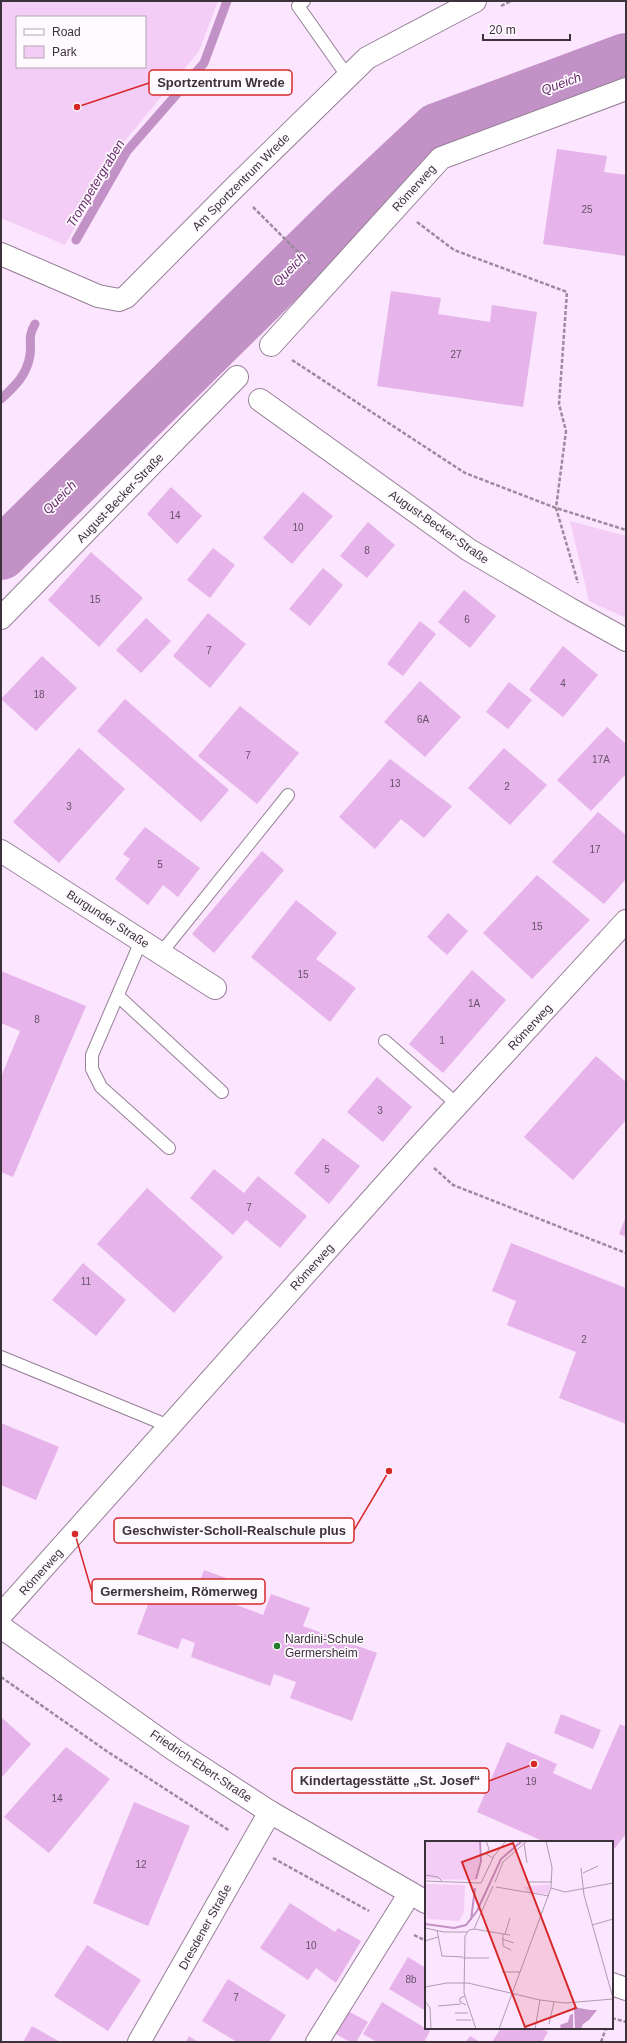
<svg xmlns="http://www.w3.org/2000/svg" width="627" height="2043" font-family="Arial,sans-serif">
<rect width="100%" height="100%" fill="#fce5fe"/>
<g fill="#f3cdf5" fill-rule="evenodd">
<path d="M1 1H218L199 51 119 148 65 245 1 218ZM17 17H145V67H17Z"/>
<path d="M570 521 626 536V618L589 601Z"/>
</g>
<g fill="none" stroke-linecap="round" stroke-linejoin="round">
<g stroke="#c291c6" stroke-width="9">
<path d="M76 240 127 151 204 63 227 1"/>
<path d="M1 399C15 386 27 375 30 355 32 342 27 338 35 324"/>
</g>
<path stroke="#c291c6" stroke-width="52" d="M1 554 344 216 437 129 626 59"/>
</g>
<g fill="#e6b3ea">
<path d="M557 149 607 156 604 172 626 175V256L543 244Z"/>
<path d="M391 291 441 298 438 314 490 322 492 305 537 312 523 407 377 386Z"/>
<path d="M171 487 202 516 177 544 147 514Z"/>
<path d="M303 492 333 516 292 564 263 538Z"/>
<path d="M368 522 395 545 367 578 340 556Z"/>
<path d="M213 548 235 565 210 598 187 580Z"/>
<path d="M91 552 143 598 99 647 48 600Z"/>
<path d="M323 568 343 585 310 626 289 609Z"/>
<path d="M464 590 496 616 470 648 438 622Z"/>
<path d="M208 613 246 644 210 688 173 656Z"/>
<path d="M146 618 171 641 141 673 116 650Z"/>
<path d="M420 621 436 634 403 676 387 664Z"/>
<path d="M563 646 598 675 563 717 529 690Z"/>
<path d="M42 656 77 688 36 731 1 699Z"/>
<path d="M420 681 461 717 425 757 384 722Z"/>
<path d="M509 682 532 700 508 729 486 712Z"/>
<path d="M125 699 229 790 201 822 97 731Z"/>
<path d="M240 706 299 753 257 804 198 756Z"/>
<path d="M607 727 626 744V774L591 811 557 780Z"/>
<path d="M79 748 125 789 59 863 13 822Z"/>
<path d="M504 748 547 785 510 825 468 788Z"/>
<path d="M390 759 452 806 424 838 401 819 375 849 339 817Z"/>
<path d="M598 812 626 835V879L604 904 552 862Z"/>
<path d="M145 827 200 868 178 897 163 885 148 905 115 879 130 859 123 854Z"/>
<path d="M262 851 284 870 214 953 192 934Z"/>
<path d="M537 875 590 920 532 979 483 933Z"/>
<path d="M296 900 337 933 316 959 356 988 330 1022 251 957Z"/>
<path d="M448 913 468 931 447 955 427 937Z"/>
<path d="M472 970 506 1000 443 1073 409 1044Z"/>
<path d="M1 971 86 1006 13 1177 1 1172V1077L20 1031 1 1023Z"/>
<path d="M596 1056 626 1082V1120L573 1180 524 1137Z"/>
<path d="M377 1077 412 1107 383 1142 347 1112Z"/>
<path d="M323 1138 360 1166 329 1204 294 1173Z"/>
<path d="M214 1169 244 1193 258 1176 307 1216 280 1248 246 1220 233 1235 190 1198Z"/>
<path d="M147 1188 223 1257 174 1313 97 1244Z"/>
<path d="M626 1216V1237L619 1234Z"/>
<path d="M511 1243 626 1288V1424L559 1398 576 1352 507 1325 516 1301 492 1291Z"/>
<path d="M83 1263 126 1300 96 1336 52 1300Z"/>
<path d="M1 1423 59 1447 36 1500 1 1485Z"/>
<path d="M204 1570 226 1578 218 1598 263 1615 271 1594 310 1608 303 1626 377 1653 352 1721 290 1698 296 1682 274 1674 270 1686 191 1657 195 1643 182 1638 178 1649 137 1634 157 1580 195 1595Z"/>
<path d="M561 1714 601 1730 593 1749 554 1733Z"/>
<path d="M1 1717 31 1744 1 1778Z"/>
<path d="M620 1724 626 1727V1834L615 1848 612 1849V1842H545L477 1812 507 1742 557 1764 553 1773 591 1790Z"/>
<path d="M66 1747 110 1779 49 1853 4 1817Z"/>
<path d="M134 1802 190 1826 148 1926 93 1903Z"/>
<path d="M290 1903 335 1932 338 1928 361 1941 336 1983 316 1968 308 1980 260 1948Z"/>
<path d="M87 1945 141 1980 108 2031 54 1996Z"/>
<path d="M408 1957 426 1968V2011L389 1989Z"/>
<path d="M228 1979 286 2015 269 2042H237L202 2021Z"/>
<path d="M382 2002 430 2031 424 2042H377L363 2034Z"/>
<path d="M348 2011 368 2022 356 2042H350L334 2033Z"/>
<path d="M32 2026 60 2042H23Z"/>
<path d="M501 2028H541L548 2032 542 2042H492Z"/>
<path d="M189 2036 198 2042H186Z"/>
<path d="M470 2036 480 2042H466Z"/>
</g>
<g fill="none" stroke-linecap="round" stroke-linejoin="round">
<defs>
<g id="service">
<path d="M304 1 298 6 348 77"/>
<path d="M141 941 92 1055V1069L101 1087 169 1148"/>
<path d="M161 953 288 795"/>
<path d="M118 996 222 1092"/>
<path d="M385 1041 458 1105"/>
<path d="M1 1357 169 1426"/>
</g>
<g id="minor">
<path d="M1 254 98 296 119 300 126 297 234 188 367 58 475 1"/>
<path d="M271 345 441 158 626 89"/>
<path d="M260 400 469 550 570 609 626 640"/>
<path d="M1 618 237 377"/>
<path d="M1 851 215 988"/>
<path d="M1 1615 415 1151 626 921"/>
<path d="M1 1627 176 1751 270 1812 426 1902"/>
<path d="M612 1984 626 1989"/>
<path d="M139 2042 270 1812"/>
<path d="M317 2042 410 1893"/>
</g>
</defs>
<use href="#service" stroke="#968097" stroke-width="14"/>
<use href="#minor" stroke="#968097" stroke-width="24"/>
<g stroke="#9b8b9c" stroke-width="2.5" stroke-dasharray="4 2" stroke-linecap="butt">
<path d="M501 6 511 1"/>
<path d="M253 207 310 264"/>
<path d="M417 222 454 250 567 292 559 404 566 431 556 508 578 583"/>
<path d="M292 360 465 473 556 508 626 530"/>
<path d="M434 1168 453 1185 626 1253"/>
<path d="M1 1677 105 1750 230 1831"/>
<path d="M273 1858 369 1911"/>
<path d="M414 1935 426 1941"/>
<path d="M612 2018 626 2022"/>
<path d="M601 2042 606 2028"/>
</g>
<use href="#service" stroke="#fff" stroke-width="12"/>
<use href="#minor" stroke="#fff" stroke-width="22"/>
</g>
<circle fill="#237c2a" stroke="#fef9fe" stroke-width="1.5" cx="277" cy="1646" r="4"/>
<g text-anchor="middle" stroke-width="3.5" stroke-linejoin="round" paint-order="stroke">
<g font-size="10" fill="#665268">
<text x="587" y="213">25</text>
<text x="456" y="358">27</text>
<text x="175" y="519">14</text>
<text x="298" y="531">10</text>
<text x="367" y="554">8</text>
<text x="95" y="603">15</text>
<text x="467" y="623">6</text>
<text x="209" y="654">7</text>
<text x="563" y="687">4</text>
<text x="39" y="698">18</text>
<text x="423" y="723">6A</text>
<text x="248" y="759">7</text>
<text x="601" y="763">17A</text>
<text x="395" y="787">13</text>
<text x="507" y="790">2</text>
<text x="69" y="810">3</text>
<text x="595" y="853">17</text>
<text x="160" y="868">5</text>
<text x="537" y="930">15</text>
<text x="303" y="978">15</text>
<text x="474" y="1007">1A</text>
<text x="37" y="1023">8</text>
<text x="442" y="1044">1</text>
<text x="380" y="1114">3</text>
<text x="327" y="1173">5</text>
<text x="249" y="1211">7</text>
<text x="86" y="1285">11</text>
<text x="584" y="1343">2</text>
<text x="531" y="1785">19</text>
<text x="57" y="1802">14</text>
<text x="141" y="1868">12</text>
<text x="311" y="1949">10</text>
<text x="411" y="1983">8b</text>
<text x="236" y="2001">7</text>
</g>
<g font-size="12" fill="#3b323c" stroke="#fef9fe">
<text transform="translate(241 182) rotate(-45)" y="4">Am Sportzentrum Wrede</text>
<text transform="translate(414 188) rotate(-48)" y="4">Römerweg</text>
<text transform="translate(120 498) rotate(-46)" y="4">August-Becker-Straße</text>
<text transform="translate(439 527) rotate(35)" y="4">August-Becker-Straße</text>
<text transform="translate(108 919) rotate(33)" y="4">Burgunder Straße</text>
<text transform="translate(530 1027) rotate(-47)" y="4">Römerweg</text>
<text transform="translate(312 1267) rotate(-48)" y="4">Römerweg</text>
<text transform="translate(41 1572) rotate(-48)" y="4">Römerweg</text>
<text transform="translate(201 1766) rotate(34)" y="4">Friedrich-Ebert-Straße</text>
<text transform="translate(205 1927) rotate(-61)" y="4">Dresdener Straße</text>
</g>
<g font-size="12" fill="#3b323c" stroke="#fef9fe" text-anchor="start">
<text x="285" y="1643">Nardini-Schule<tspan x="285" dy="14">Germersheim</tspan></text>
</g>
<g font-size="13" font-style="italic" fill="#662b6c" stroke="#fef9fe">
<text transform="translate(561 83) rotate(-20)" y="5">Queich</text>
<text transform="translate(95 183) rotate(-59)" y="5">Trompetergraben</text>
<text transform="translate(289 269) rotate(-45)" y="5">Queich</text>
<text transform="translate(59 497) rotate(-45)" y="5">Queich</text>
</g>
</g>
<g transform="translate(425 1841)">
<rect width="188" height="188" fill="#fce5fe"/>
<path d="M0 0H54L55 19 50 39 0 38ZM0 43 40 44 39 71 34 80 2 78ZM125 43 124 53 103 52 99 46Z" fill="#f3cdf5"/>
<path d="M149 166 165 169H172L164 179 158 183 156 188H150ZM148 173V188H136L135 184 143 181 145 174Z" fill="#c896cb"/>
<path fill="none" stroke="#c291c6" stroke-width="2" d="M51 38 56 20 55 0M46 79 50 47M0 83 29 87 41 84 52 70 76 18 97 0"/>
<path fill="none" stroke="#af9db0" stroke-width="1" d="M61 0 64 8 61 13 68 17M99 2 102 22M156 27 159 54 188 157M158 32 173 25M0 34 13 36 17 40M0 40 56 42 69 15 81 0M70 41 78 21 102 0M104 41H127M71 46 124 55M126 47 140 51 188 42M167 84 188 78M0 87 19 91H42M49 88 68 45M12 89 17 115 38 116M78 93V105L86 109M80 93 85 77M77 98 89 102M0 100 13 96M38 117H64M77 131H95M0 146 22 142H43L115 159 140 162 188 158M40 155 35 157V161L41 164M0 160 5 167 6 188M13 165 36 163M30 172H43M31 179H46M124 183 129 161M51 188 39 152 40 95 44 89 49 88 85 94M74 188 126 47 127 26 121 0M110 188 115 159"/>
<path fill="#d62828" fill-opacity="0.15" stroke="#d62828" stroke-width="2" d="M88 2 151 167 100 186 37 21Z"/>
<rect width="188" height="188" fill="none" stroke="#3b323c" stroke-width="2"/>
</g>
<path fill="none" stroke="#d62828" stroke-width="1.5" d="M77 107L149 83M389 1471L354 1530M75 1534L92 1592M534 1764L489 1781"/>
<g fill="#d62828" stroke="#fef9fe" stroke-width="1.5">
<circle cx="77" cy="107" r="4"/>
<circle cx="389" cy="1471" r="4"/>
<circle cx="75" cy="1534" r="4"/>
<circle cx="534" cy="1764" r="4"/>
</g>
<g fill="#fef9fe" stroke="#d62828" stroke-width="1.5">
<rect x="149" y="70" width="143" height="25" rx="4"/>
<rect x="114" y="1518" width="240" height="25" rx="4"/>
<rect x="92" y="1579" width="173" height="25" rx="4"/>
<rect x="292" y="1768" width="197" height="25" rx="4"/>
</g>
<g font-size="13" text-anchor="middle" font-weight="bold" fill="#3b323c">
<text x="221" y="87">Sportzentrum Wrede</text>
<text x="234" y="1535">Geschwister-Scholl-Realschule plus</text>
<text x="179" y="1596">Germersheim, Römerweg</text>
<text x="390" y="1785">Kindertagesstätte „St. Josef“</text>
</g>
<rect width="627" height="2043" fill="none" stroke="#3b323c" stroke-width="4"/>
<rect x="16" y="16" width="130" height="52" fill="#fef9fe" stroke="#b0a9b0"/>
<rect x="24" y="29" width="20" height="6" fill="#ffffff" stroke="#b0a9b0"/>
<text x="52" y="36" font-size="12" fill="#3b323c">Road</text>
<rect x="24" y="46" width="20" height="12" fill="#f3cdf5" stroke="#b0a9b0"/>
<text x="52" y="56" font-size="12" fill="#3b323c">Park</text>
<path d="M483 34v6h87v-6" fill="none" stroke="#3b323c" stroke-width="2"/>
<text x="489" y="34" font-size="12" fill="#3b323c" stroke="#fef9fe" stroke-width="3" paint-order="stroke">20 m</text>
</svg>
